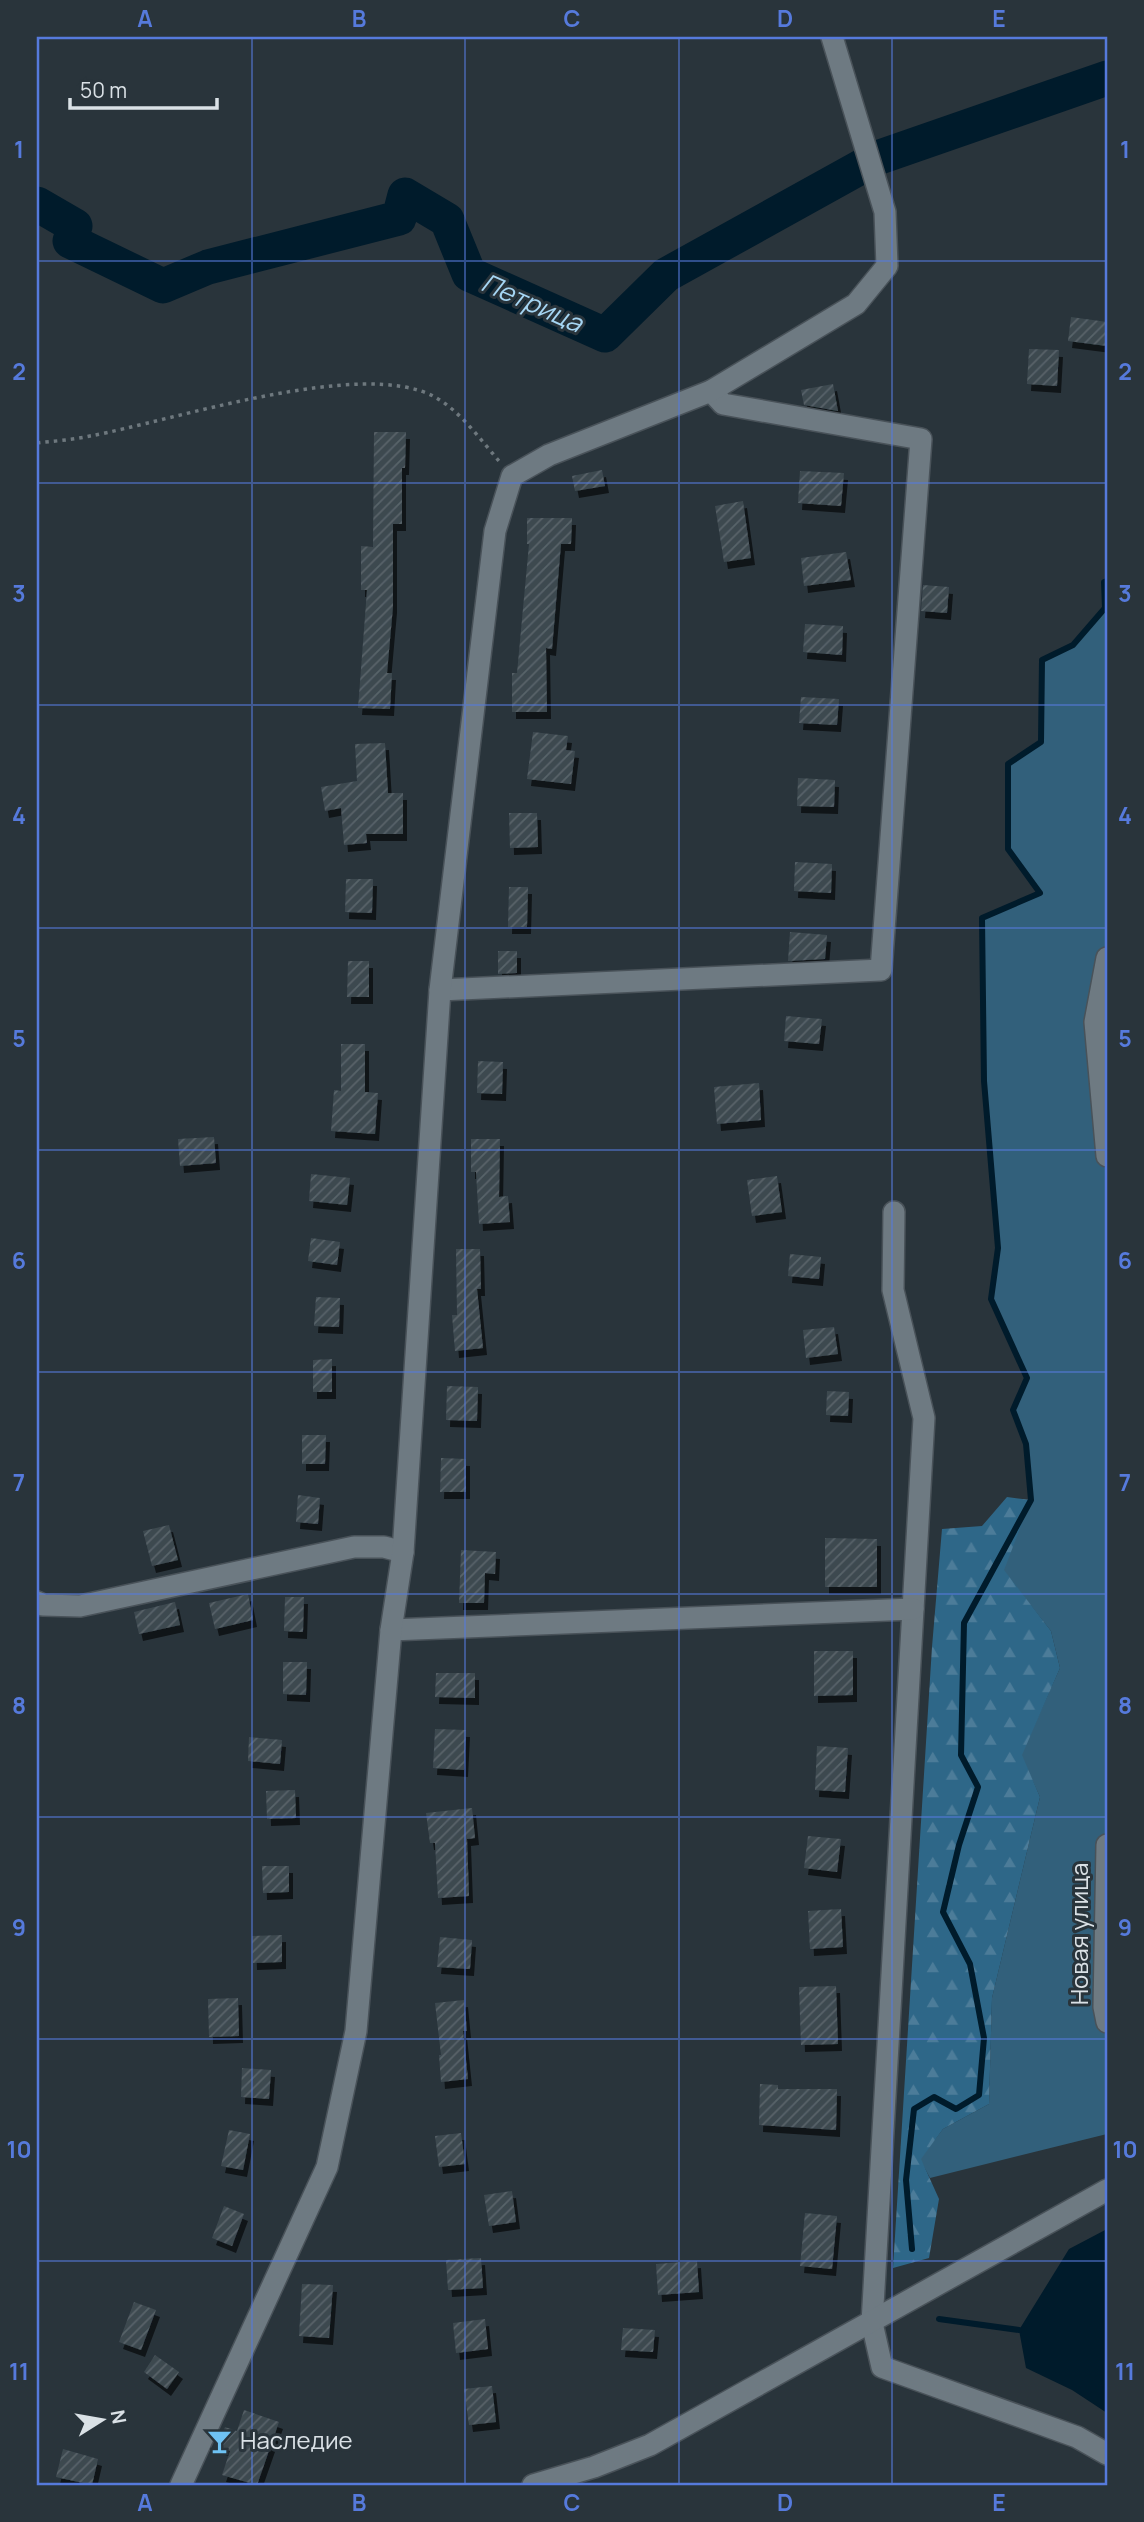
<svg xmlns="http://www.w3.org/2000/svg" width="1144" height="2522" font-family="Manrope,sans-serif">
<defs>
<pattern id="forest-firs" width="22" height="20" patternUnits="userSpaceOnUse" patternTransform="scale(1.75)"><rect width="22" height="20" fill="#2e6788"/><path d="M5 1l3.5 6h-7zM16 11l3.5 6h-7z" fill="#4c7c99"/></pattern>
<pattern id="building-hatch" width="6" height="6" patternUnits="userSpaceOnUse" patternTransform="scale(1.75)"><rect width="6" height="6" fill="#3d4950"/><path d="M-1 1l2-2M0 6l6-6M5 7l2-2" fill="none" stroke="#586369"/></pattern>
<filter id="shadow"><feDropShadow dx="4" dy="7" stdDeviation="0" flood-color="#0009"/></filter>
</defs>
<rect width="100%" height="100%" fill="#29343b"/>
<path fill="#32607b" d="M1107 581V2134L930 2178 920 2159 943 2129 989 2104 992 1998 1040 1797 1021 1755 1060 1668 1051 1631 1003 1570 1031 1500 1026 1444 1013 1410 1027 1378 991 1299 998 1248 984 1081 982 918 1039 893 1008 849V764L1041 742 1042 660 1073 645 1105 608 1104 582Z"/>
<path fill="url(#forest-firs)" d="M1007 1497 1031 1500 1004 1570 1051 1631 1060 1668 1022 1755 1040 1797 992 1998 989 2104 943 2129 921 2159 939 2199 929 2258 893 2268 932 1647 942 1529 982 1526Z"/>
<path fill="#001b2b" d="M1107 2229V2413L1072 2390 1026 2368 1019 2330 1069 2249Z"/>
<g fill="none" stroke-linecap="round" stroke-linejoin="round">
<g stroke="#001b2b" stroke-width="6">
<path d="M912 2249 906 2180 914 2109 934 2097 956 2109 979 2095 984 2038 970 1964 943 1912 959 1845 978 1787 961 1755 964 1623 1031 1500 1026 1444 1013 1410 1027 1378 991 1299 998 1248 984 1081 982 918 1040 893 1008 849V764L1041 742 1042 660 1073 645 1105 608 1104 582 1107 581"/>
<path d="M939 2319 1019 2330"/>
</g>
<path stroke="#001b2b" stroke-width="35" d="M37 204 75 226 70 241 163 286 208 267 399 218 405 195 447 220 469 274 605 335 666 275 877 158 1107 78"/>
</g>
<g fill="url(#building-hatch)" filter="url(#shadow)">
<path d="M1071 317 1107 322V346L1068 341Z"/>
<path d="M1029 349 1059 350 1057 386 1027 384Z"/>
<path d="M833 384 838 411 804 405 801 390Z"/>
<path d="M374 432H406L405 468H402V524H393V606L387 673H392L390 709 358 708 367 590H361V546L373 547Z"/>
<path d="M602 470 605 486 575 491 572 476Z"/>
<path d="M800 471 844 473 841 506 798 503Z"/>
<path d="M743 501 751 558 724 562 715 506Z"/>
<path d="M527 518H572L571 544H561L552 649 546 648 547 712H512V673H517L529 544H527Z"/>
<path d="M846 552 851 580 804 586 801 558Z"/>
<path d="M923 585 949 587 947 613 921 611Z"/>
<path d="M805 624 843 626 842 655 803 652Z"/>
<path d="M801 697 839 699 837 725 799 723Z"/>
<path d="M533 732 568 736 566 750 575 751 571 784 527 779Z"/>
<path d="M385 743 388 793H403V834H366L367 843 344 845 341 808 325 811 321 787 357 781 355 744Z"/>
<path d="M798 778 835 780 834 807 797 806Z"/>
<path d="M509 813H537L538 847 510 848Z"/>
<path d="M795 862 832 864 831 893 794 891Z"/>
<path d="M346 879H373L372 913 345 912Z"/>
<path d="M509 887H528L527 927H508Z"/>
<path d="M790 932 827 935 825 959 788 961Z"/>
<path d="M498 951H517V973L498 974Z"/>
<path d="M348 961H369V997H347Z"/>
<path d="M786 1016 822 1019 819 1044 784 1041Z"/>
<path d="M341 1044H365V1092L378 1093 375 1134 331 1131 334 1090 341 1091Z"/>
<path d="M478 1061 503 1062 502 1094 477 1093Z"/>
<path d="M759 1083 761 1120 717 1124 714 1087Z"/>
<path d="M214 1137 216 1163 180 1166 178 1139Z"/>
<path d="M471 1139H500L499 1197 508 1196 510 1222 479 1224 476 1172H471Z"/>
<path d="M311 1174 350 1178 347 1205 309 1201Z"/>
<path d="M777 1176 782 1212 752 1216 747 1180Z"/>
<path d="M311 1238 340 1242 337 1265 308 1261Z"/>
<path d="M456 1249H480L481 1289H477L483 1348 455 1351 452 1315H457Z"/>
<path d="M790 1254 821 1257 819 1279 788 1276Z"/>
<path d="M316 1297 340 1298 339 1327 314 1326Z"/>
<path d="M834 1327 838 1354 806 1358 803 1330Z"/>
<path d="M332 1359V1392H313V1360Z"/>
<path d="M447 1386 478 1387 477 1421 446 1420Z"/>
<path d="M827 1391 849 1392 848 1416 826 1415Z"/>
<path d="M302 1435H326L325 1464H302Z"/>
<path d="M441 1458 466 1459V1492H440Z"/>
<path d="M298 1495 320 1498 318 1524 296 1522Z"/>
<path d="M169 1525 178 1560 152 1566 143 1531Z"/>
<path d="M825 1538 877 1539V1587H825Z"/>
<path d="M461 1550 496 1552 495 1574 485 1573 484 1603H459Z"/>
<path d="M248 1594 253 1620 215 1629 209 1603Z"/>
<path d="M285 1597H304L303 1632 284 1631Z"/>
<path d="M175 1602 180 1625 139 1634 134 1612Z"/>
<path d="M814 1651H853V1695L814 1696Z"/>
<path d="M283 1662H307L306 1695 283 1694Z"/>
<path d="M436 1673H475V1698L435 1697Z"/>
<path d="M435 1729 466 1730 464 1770 433 1768Z"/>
<path d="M249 1737 282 1740 280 1764 248 1761Z"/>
<path d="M817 1746 848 1748 845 1792 815 1790Z"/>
<path d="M295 1790 296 1818 267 1819 266 1791Z"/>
<path d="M472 1808 475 1838 467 1839 469 1896 438 1898 435 1843H430L426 1813Z"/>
<path d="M808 1836 841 1839 837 1872 804 1868Z"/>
<path d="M262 1866H289V1892L263 1893Z"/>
<path d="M841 1909 843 1947 810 1949 808 1911Z"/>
<path d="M282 1935V1962L253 1963 252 1936Z"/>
<path d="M440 1937 472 1940 470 1969 437 1967Z"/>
<path d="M836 1986 838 2044 801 2045 799 1987Z"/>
<path d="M238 1998 239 2036 209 2037 208 1999Z"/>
<path d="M464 2000 467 2031H463L468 2079 441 2082 439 2055H441L435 2003Z"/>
<path d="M242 2068 271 2070 269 2099 241 2097Z"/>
<path d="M760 2084 778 2085V2089H837L836 2130 759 2125Z"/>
<path d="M229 2130 250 2134 243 2170 221 2166Z"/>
<path d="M461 2133 465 2164 439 2167 435 2136Z"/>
<path d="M512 2191 516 2222 489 2226 484 2195Z"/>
<path d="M224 2206 244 2214 232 2246 212 2238Z"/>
<path d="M805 2213 837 2216 832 2269 800 2266Z"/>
<path d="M481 2258 483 2288 448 2290 446 2260Z"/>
<path d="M697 2261 699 2292 658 2295 656 2264Z"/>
<path d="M302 2284 333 2285 329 2338 299 2336Z"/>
<path d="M134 2302 156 2310 141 2350 119 2342Z"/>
<path d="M485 2319 488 2349 456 2353 453 2323Z"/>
<path d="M623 2328 655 2330 653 2352 621 2350Z"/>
<path d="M155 2355 179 2372 167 2389 144 2372Z"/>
<path d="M492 2386 496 2422 469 2425 464 2389Z"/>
<path d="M244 2410 279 2422 257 2485 222 2475 230 2451 218 2447 225 2427 237 2431Z"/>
<path d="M63 2449 98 2459 92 2485 56 2477Z"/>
</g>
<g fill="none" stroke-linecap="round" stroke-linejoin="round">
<defs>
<g id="minor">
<path d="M1107 958 1095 1022 1107 1156"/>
<path d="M440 990 881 970 921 439 723 404 711 391"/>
<path d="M894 1212 893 1290 924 1418 872 2323 882 2367 1077 2437 1107 2454"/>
<path d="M37 1602 43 1605 80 1606 354 1547H384L403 1552"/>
<path d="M391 1630 913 1609"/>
<path d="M1107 1845 1104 2007 1107 2022"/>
<path d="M181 2485 327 2167 356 2031 391 1630 403 1552 440 990 495 531 512 476 549 455 711 391 856 304 887 266 885 212 832 37"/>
<path d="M533 2485 594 2467 650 2445 1107 2190"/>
</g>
</defs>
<use href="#minor" stroke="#495259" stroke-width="24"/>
<path stroke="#6e787e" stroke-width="3.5" stroke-dasharray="3.5 5" stroke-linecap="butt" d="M37 443C54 441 72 440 90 436 172 421 362 357 435 397 460 411 480 439 499 461"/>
<use href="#minor" stroke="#6e7a82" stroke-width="21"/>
</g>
<path fill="none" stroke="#567adc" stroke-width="2" stroke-opacity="0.55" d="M252 37V2485M465 37V2485M679 37V2485M892 37V2485M37 261H1107M37 483H1107M37 705H1107M37 928H1107M37 1150H1107M37 1372H1107M37 1594H1107M37 1817H1107M37 2039H1107M37 2261H1107"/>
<defs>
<symbol id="bar-bare" viewBox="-9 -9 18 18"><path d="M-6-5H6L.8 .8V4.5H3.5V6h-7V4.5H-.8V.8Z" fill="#6ec2f3" stroke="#29343b" stroke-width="2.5" paint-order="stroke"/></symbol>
</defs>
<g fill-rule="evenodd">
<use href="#bar-bare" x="202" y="2424" width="35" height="35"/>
</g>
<g text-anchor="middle" stroke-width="6" stroke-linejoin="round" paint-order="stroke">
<g font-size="24" fill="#dae1e6" stroke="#29343b">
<text transform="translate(1080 1934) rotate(-90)" y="8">Новая улица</text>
</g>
<g font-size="24" fill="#dae1e6" stroke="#29343b" text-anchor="start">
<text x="240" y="2449">Наследие</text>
</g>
<g font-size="26" font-style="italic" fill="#a5d5f3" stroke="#29343b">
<text transform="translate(532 303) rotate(24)" y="9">Петрица</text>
</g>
</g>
<rect width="1144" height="2522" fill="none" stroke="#29343b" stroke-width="77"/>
<g transform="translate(102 2420) rotate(79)" stroke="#29343b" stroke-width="5" paint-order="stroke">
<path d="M0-5L12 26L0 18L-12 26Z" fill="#dae1e6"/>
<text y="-10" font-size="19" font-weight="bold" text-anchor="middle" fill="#dae1e6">N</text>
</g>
<path d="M70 98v10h147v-10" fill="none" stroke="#dae1e6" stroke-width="3.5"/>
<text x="80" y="98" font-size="21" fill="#dae1e6" stroke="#29343b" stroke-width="5" paint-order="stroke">50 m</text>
<rect x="38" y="38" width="1068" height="2446" fill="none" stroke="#567adc" stroke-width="2.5"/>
<g font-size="23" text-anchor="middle" font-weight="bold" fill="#567adc">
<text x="145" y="27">A</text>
<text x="359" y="27">B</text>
<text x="572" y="27">C</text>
<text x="785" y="27">D</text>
<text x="999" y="27">E</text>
<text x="19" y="158">1</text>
<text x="1125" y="158">1</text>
<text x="19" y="380">2</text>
<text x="1125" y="380">2</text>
<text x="19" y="602">3</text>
<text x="1125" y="602">3</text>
<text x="19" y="824">4</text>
<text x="1125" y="824">4</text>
<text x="19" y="1047">5</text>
<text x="1125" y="1047">5</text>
<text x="19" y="1269">6</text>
<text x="1125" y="1269">6</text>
<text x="19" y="1491">7</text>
<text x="1125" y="1491">7</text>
<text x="19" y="1714">8</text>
<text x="1125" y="1714">8</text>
<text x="19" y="1936">9</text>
<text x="1125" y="1936">9</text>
<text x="19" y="2158">10</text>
<text x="1125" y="2158">10</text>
<text x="19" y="2380">11</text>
<text x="1125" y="2380">11</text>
<text x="145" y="2511">A</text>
<text x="359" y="2511">B</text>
<text x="572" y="2511">C</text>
<text x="785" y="2511">D</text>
<text x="999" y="2511">E</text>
</g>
</svg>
